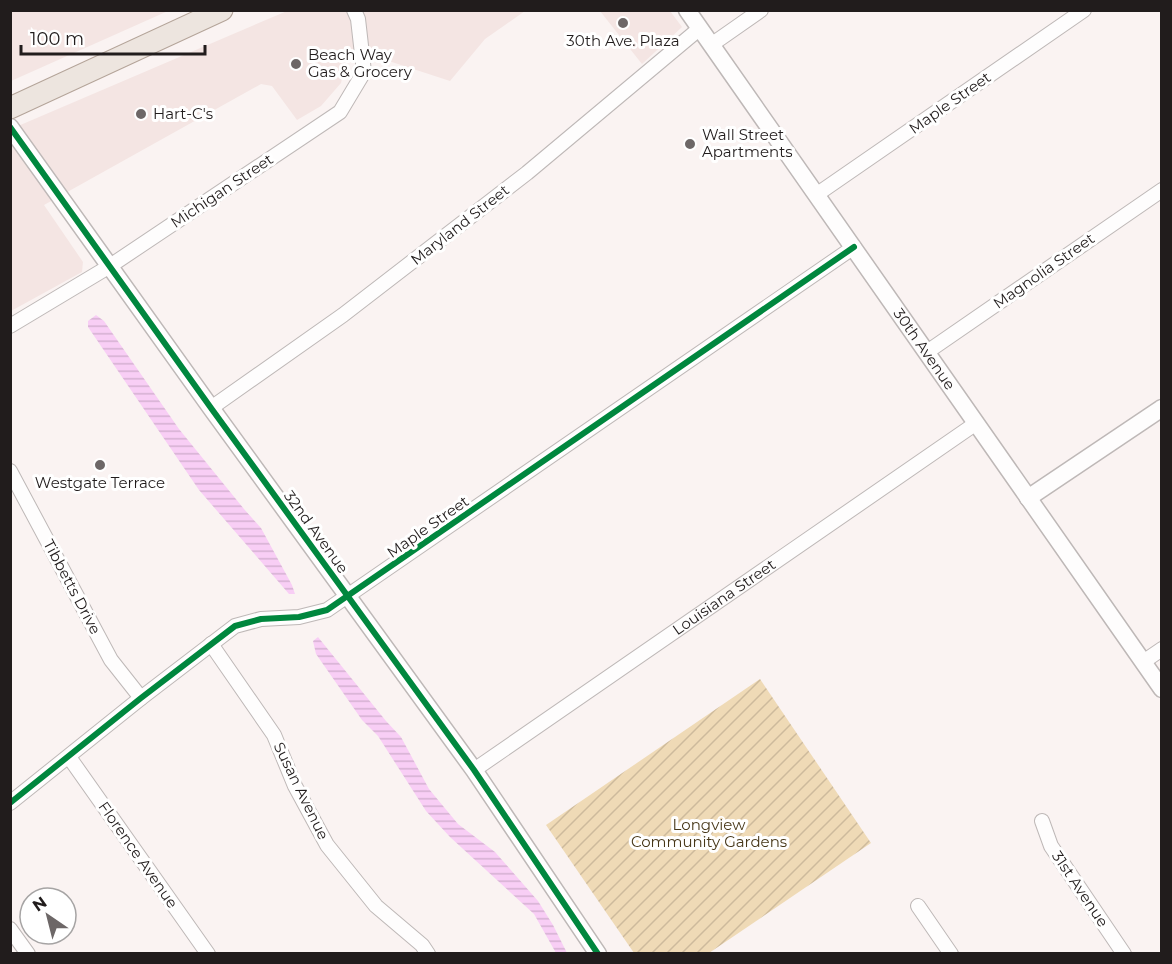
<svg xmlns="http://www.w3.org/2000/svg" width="1172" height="964" font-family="Montserrat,sans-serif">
<defs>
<pattern id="garden-furrows" width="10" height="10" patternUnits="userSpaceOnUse" patternTransform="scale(1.5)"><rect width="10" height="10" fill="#efdab6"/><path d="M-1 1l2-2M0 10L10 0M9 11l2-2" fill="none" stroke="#cdba9c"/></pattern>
<pattern id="water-rules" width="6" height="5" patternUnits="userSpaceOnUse" patternTransform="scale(1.5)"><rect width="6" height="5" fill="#f8cef5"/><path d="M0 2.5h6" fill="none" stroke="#d4b0d1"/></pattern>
</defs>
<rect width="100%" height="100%" fill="#faf3f2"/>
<g fill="#f4e5e3">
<path d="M11 10H168V11L11 81Z"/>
<path d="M287 11H525L485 39 450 81 349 48 341 83 321 106 297 120 272 86 261 84 44 205 83 262 82 272 11 311V129Z"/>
<path d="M600 11H670L682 27 642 64Z"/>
</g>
<path fill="url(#garden-furrows)" d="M760 679 871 843 709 953H634L546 825Z"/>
<g fill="url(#water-rules)">
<path d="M96 315 104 321 179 429 244 509 261 528 292 585 295 594H289L199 490 88 327V321Z"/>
<path d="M318 637 386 721 401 737 429 789 458 824 495 852 538 901 553 925 567 953H556L534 914 450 837 426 811 378 736 362 720 316 654 313 641Z"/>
</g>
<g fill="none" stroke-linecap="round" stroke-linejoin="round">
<defs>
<g id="minor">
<path d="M711 45 761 10"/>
<path d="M816 195 1084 10"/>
<path d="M10 326 110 266 340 112 364 72 358 19 354 10"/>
<path d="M927 352 1162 190"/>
<path d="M211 408 343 315 527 173 699 29"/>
<path d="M10 471 111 660 141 698"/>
<path d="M211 644 274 735 295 786 327 845 376 906 422 945 428 954"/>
<path d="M1143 662 1162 649"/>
<path d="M69 757 208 954"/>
<path id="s1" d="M474 770 975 424"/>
<path d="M10 803 141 698 235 626 261 619 299 617 327 610 854 247"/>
<path d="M1042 821 1051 846 1124 954"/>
<path d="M918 906 951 954"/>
<path d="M10 929 28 954"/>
</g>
<g id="tertiary">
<path id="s2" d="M687 10 1162 689"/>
<path d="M10 127 211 408 474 770 598 954"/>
<path d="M1028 498 1162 408"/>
</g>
<path id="primary" d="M10 108 222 10"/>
</defs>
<use href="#minor" stroke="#beb8b7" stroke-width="16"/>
<use href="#tertiary" stroke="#beb8b7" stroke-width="19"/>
<use href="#primary" stroke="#b4a499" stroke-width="23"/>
<use href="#minor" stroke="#fefdfd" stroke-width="14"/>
<use href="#tertiary" stroke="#fefdfd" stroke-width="16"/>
<use href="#primary" stroke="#ede5df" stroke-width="21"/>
<defs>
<g id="cycleway">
<path d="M10 127 211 408 474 770 598 954"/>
<path d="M10 803 141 698 235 626 261 619 299 617 327 610 854 247"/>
</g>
</defs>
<use href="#cycleway" stroke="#fff" stroke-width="10"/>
<use href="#cycleway" stroke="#00873e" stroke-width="6"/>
</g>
<g fill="#6d6767" stroke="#fff" stroke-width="2">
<circle cx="623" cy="23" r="6"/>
<circle cx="296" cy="64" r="6"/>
<circle cx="141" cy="114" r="6"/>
<circle cx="690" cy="144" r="6"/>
<circle cx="100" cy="465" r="6"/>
</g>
<g text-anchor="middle" stroke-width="6" stroke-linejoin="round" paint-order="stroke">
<g font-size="15" fill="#211c1c" stroke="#fff" text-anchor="start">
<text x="623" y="46" text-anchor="middle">30th Ave. Plaza</text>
<text x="308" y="60">Beach Way<tspan x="308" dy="17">Gas &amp; Grocery</tspan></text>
<text x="153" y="119">Hart-C's</text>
<text x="702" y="140">Wall Street<tspan x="702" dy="17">Apartments</tspan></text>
<text x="100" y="488" text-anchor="middle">Westgate Terrace</text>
</g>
<g font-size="15" fill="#211c1c" stroke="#fff">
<text transform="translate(950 103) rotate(-35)" y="5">Maple Street</text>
<text transform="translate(222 191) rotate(-34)" y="5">Michigan Street</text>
<text transform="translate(460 225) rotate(-38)" y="5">Maryland Street</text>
<text transform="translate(1044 271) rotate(-35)" y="5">Magnolia Street</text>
<text dy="5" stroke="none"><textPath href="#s2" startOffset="414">30th Avenue</textPath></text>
<text transform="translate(428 527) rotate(-35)" y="5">Maple Street</text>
<text transform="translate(316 532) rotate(54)" y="5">32nd Avenue</text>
<text transform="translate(72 587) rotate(62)" y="5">Tibbetts Drive</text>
<text dy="5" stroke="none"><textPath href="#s1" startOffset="304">Louisiana Street</textPath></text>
<text transform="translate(301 791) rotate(64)" y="5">Susan Avenue</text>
<text transform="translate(138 855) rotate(55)" y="5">Florence Avenue</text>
<text transform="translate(1080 889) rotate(56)" y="5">31st Avenue</text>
</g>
<g font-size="15" fill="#473718" stroke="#fff">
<text x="709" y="830">Longview<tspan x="709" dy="17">Community Gardens</tspan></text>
</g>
</g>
<rect width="1172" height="964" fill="none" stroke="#211c1c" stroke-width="24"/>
<g transform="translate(48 916) rotate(325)"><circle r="28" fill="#ffffff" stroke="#a6a4a4" stroke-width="1.5"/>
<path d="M0-4.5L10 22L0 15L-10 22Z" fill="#6d6767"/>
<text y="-9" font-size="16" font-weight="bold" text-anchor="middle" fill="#211c1c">N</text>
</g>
<path d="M21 45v9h184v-9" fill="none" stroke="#211c1c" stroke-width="3"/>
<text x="30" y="45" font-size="18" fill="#211c1c" stroke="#ffffff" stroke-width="4.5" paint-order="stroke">100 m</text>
</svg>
